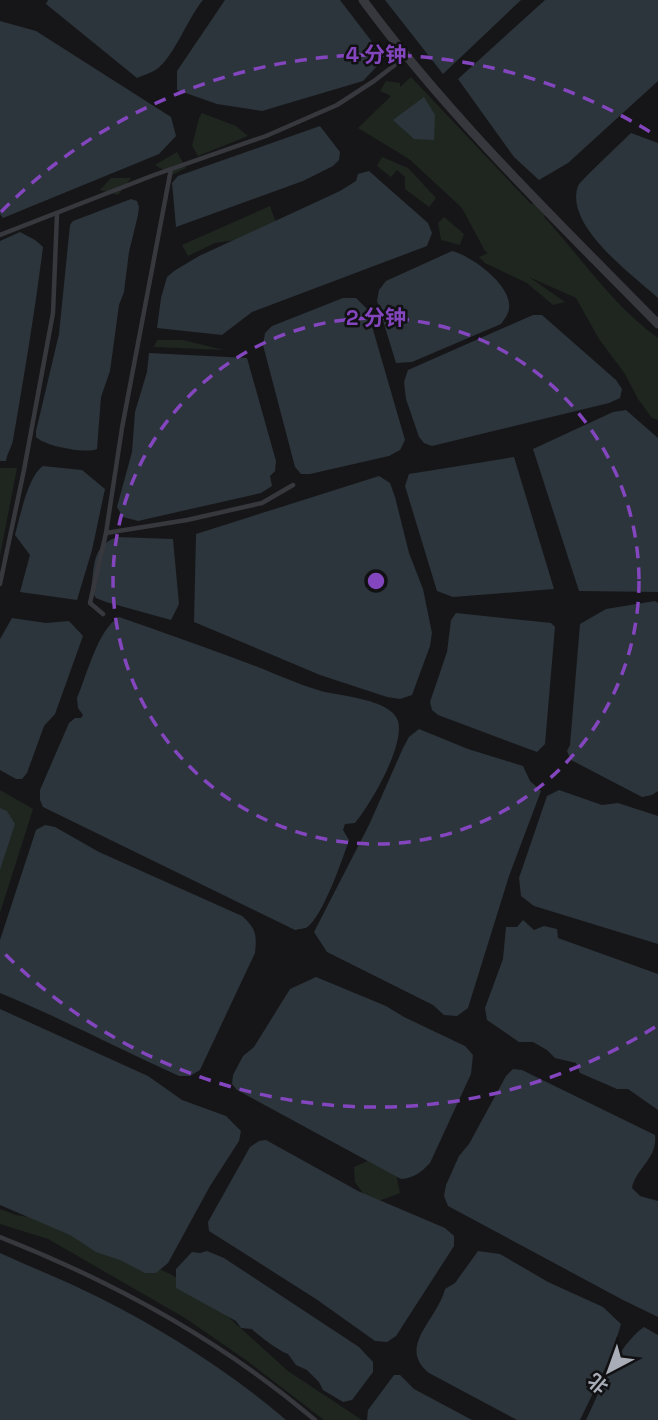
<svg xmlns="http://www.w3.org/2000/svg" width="658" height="1420" font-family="'Space Grotesk','Noto Sans SC',sans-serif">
<rect width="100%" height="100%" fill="#161618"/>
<g fill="#1e261f">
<path d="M411 77 531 204 535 203 545 214 544 217C581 257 613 306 658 338V420L652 418 638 399 625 374 599 339 576 298 529 277 565 302 553 305 527 283 485 263 479 257 488 253 485 251 462 208 409 159 358 128 391 96 380 91 386 81 400 83V87Z"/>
<path d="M202 113 236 126 248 136 198 156 192 146 199 118Z"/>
<path d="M177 152 186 168 172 175 155 165Z"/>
<path d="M382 157 408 168 436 198 429 207 405 189V177L397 170 391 177 377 166Z"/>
<path d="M111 178H131L118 195 100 190Z"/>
<path d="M270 206 276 223 236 240 215 243 188 256 182 245Z"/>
<path d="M444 217 464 234 460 245 441 240 438 223Z"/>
<path d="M157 340H183L224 350 154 347Z"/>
<path d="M0 468H17L0 556Z"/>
<path d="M0 790 33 809 0 913Z"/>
<path d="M375 1158 394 1164 400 1193 371 1204 355 1182 354 1167Z"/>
<path d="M0 1209 16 1215 60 1222 170 1274 201 1292 288 1371 362 1420H324L246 1360 185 1318 48 1239 0 1224Z"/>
</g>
<g fill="#2c353c">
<path d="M48 0H203C188 18 173 58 157 69 151 73 143 75 137 78L46 4Z"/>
<path d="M225 0H340L376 47 379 64 363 81 262 111 217 104 177 90V71Z"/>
<path d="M385 0H521L443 74Z"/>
<path d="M545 0H658V81L568 163 539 180 514 157 458 79Z"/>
<path d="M0 21 36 31 171 117 176 136 159 154 3 218 0 214Z"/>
<path d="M424 97 435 115 434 140 414 139 393 120Z"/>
<path d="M320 126 340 152 339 160 333 166 303 181 176 227 172 183 178 176Z"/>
<path d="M631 133 658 143V298C633 275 564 226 578 186 580 181 623 141 631 133Z"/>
<path d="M369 171 428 223 432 233 427 246 252 312 222 335 157 328 161 298 167 277 174 271 199 256 340 191 356 181 358 174Z"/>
<path d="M131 199 137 201 139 207 138 215 129 252 124 292 119 305 110 371 101 397 97 449C86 454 44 446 36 437V431L59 334 70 225 73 221Z"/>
<path d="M20 232 35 240 43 247C35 312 24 376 13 440 12 447 7 453 6 461H0V241Z"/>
<path d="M452 251C472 256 513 286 509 309 508 315 504 320 501 324L412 362 396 363 377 301 379 290 386 281Z"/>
<path d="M343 298H356L367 309 405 440 400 450 389 456 310 474H301L295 467 263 345 265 333 272 326Z"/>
<path d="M533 315H542L616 380 622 389 620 398 609 403 432 446 424 443 419 437 406 399 404 382 408 370Z"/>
<path d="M149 353 247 358 276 461 275 471 270 476 272 486 261 493 138 521 123 517 117 507 132 452 135 412 147 372Z"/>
<path d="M626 410 658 438V592L579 591 533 449 613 412Z"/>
<path d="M514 457 554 589 453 597 437 591 405 486 409 474Z"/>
<path d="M43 466 82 470 105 489 92 550 77 600 20 592 30 555 15 535C20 517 28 476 43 466Z"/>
<path d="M379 476 390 483 395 497 409 553 423 589 432 633 430 646 412 695 400 699 387 697 320 675 194 622 196 534Z"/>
<path d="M117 537 173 539 179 604 171 620 106 602 96 598 91 590C95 565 91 547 117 537Z"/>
<path d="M655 601 658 603V791L652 795 642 797 571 760 567 751 570 745 580 624 606 609Z"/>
<path d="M456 613 551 623 555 627 545 744 537 752 438 715 432 710 430 702 447 652 451 620Z"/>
<path d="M119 617C163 632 207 648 250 664 274 673 297 684 321 691 340 696 391 699 398 721 405 746 370 805 355 823L345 824 343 830 349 840C342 860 323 917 306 928 305 928 295 930 295 930L43 807 40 800V790L69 723 75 718H81L83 715 78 708 77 698C87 675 98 629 119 617Z"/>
<path d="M12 618 46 623 69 621 83 636 55 714 44 726 27 773 22 779H16L0 770V639Z"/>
<path d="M419 729 468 749 523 766 530 781 541 791 509 876 468 1008 457 1016 444 1015 433 1005 327 952 314 932 369 825 403 748 409 737Z"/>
<path d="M559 790 602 805 618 803 658 816V944L534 906 521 896 519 878 547 796Z"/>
<path d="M0 808 7 811 15 824 0 870Z"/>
<path d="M45 825 55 827 99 852 242 916C256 928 257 935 255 953L200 1070 190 1076H179C119 1049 61 1018 0 993V940L36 830Z"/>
<path d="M523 920 534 930 544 926 557 929 558 938 658 974V1110L628 1089H617L580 1073 576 1063 555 1058 547 1050 533 1042H519L487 1020 485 1008 503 959 506 927H517Z"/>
<path d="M316 977 386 1006 404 1017 465 1046 473 1055 471 1074 430 1163C421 1172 415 1178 401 1179L237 1090 232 1084 233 1075 243 1056 254 1047 290 989Z"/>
<path d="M0 1009 148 1076 182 1100 226 1116 241 1131 239 1141 210 1186 168 1263 156 1273H145L120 1260 96 1252 70 1235 0 1205Z"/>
<path d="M513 1069 522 1070 655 1135C658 1158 636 1168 632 1188L640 1196 658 1201V1317L623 1300 448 1206 444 1196 446 1185 459 1156 469 1144 506 1076Z"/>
<path d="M266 1140 358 1191 445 1228 454 1236V1246L396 1336 387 1342 375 1341 316 1299 209 1231 208 1222 250 1147 259 1141Z"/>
<path d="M207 1251 224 1258 359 1347 373 1362V1372L352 1400 343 1402 323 1390 319 1382 307 1370 296 1365 288 1354C282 1353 256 1334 252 1329L241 1328 236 1321 176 1288V1269L192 1252 200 1253Z"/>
<path d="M478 1251 500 1254 548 1282 603 1307 621 1324 612 1354 580 1420H517L429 1373C396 1347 438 1319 445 1289L455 1283Z"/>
<path d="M0 1253C33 1268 66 1281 98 1297 164 1330 230 1372 286 1420H0Z"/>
<path d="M644 1327 658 1335V1420H586C600 1391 617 1346 644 1327Z"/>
<path d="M394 1375H400L414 1389 472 1420H367L368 1410Z"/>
</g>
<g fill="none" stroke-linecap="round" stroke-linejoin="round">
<g stroke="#37383d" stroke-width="4.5">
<path d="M0 235 154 175 266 136 337 105 374 81 405 57"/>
<path d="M106 533 187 520 262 503 293 485"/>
<path d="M0 584 24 470 53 313 57 214"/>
<path d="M103 614 90 603 106 533 122 428 171 169"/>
<path d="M0 1237C114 1282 221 1340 315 1420"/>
</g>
<path stroke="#37383d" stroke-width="9" d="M363 0C450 118 556 220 658 324"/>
</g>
<g fill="none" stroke="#8446be" stroke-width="3.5" stroke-dasharray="12 9">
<circle cx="376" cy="581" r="263"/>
<path d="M655 1027A526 526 0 0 1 1 950M1 212A526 526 0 0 1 655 135"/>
</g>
<circle cx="376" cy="581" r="10" fill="#8446be" stroke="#111113" stroke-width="3.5"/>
<g font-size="21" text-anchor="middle" font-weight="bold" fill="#8446be" stroke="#111113" stroke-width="5" stroke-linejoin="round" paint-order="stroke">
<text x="376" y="62">4 分钟</text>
<text x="376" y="325">2 分钟</text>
</g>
<g transform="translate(609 1371) rotate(221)" stroke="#111113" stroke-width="5" paint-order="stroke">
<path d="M0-5L12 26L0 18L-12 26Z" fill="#a8adb8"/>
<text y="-10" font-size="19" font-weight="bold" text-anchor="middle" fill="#a8adb8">北</text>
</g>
</svg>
